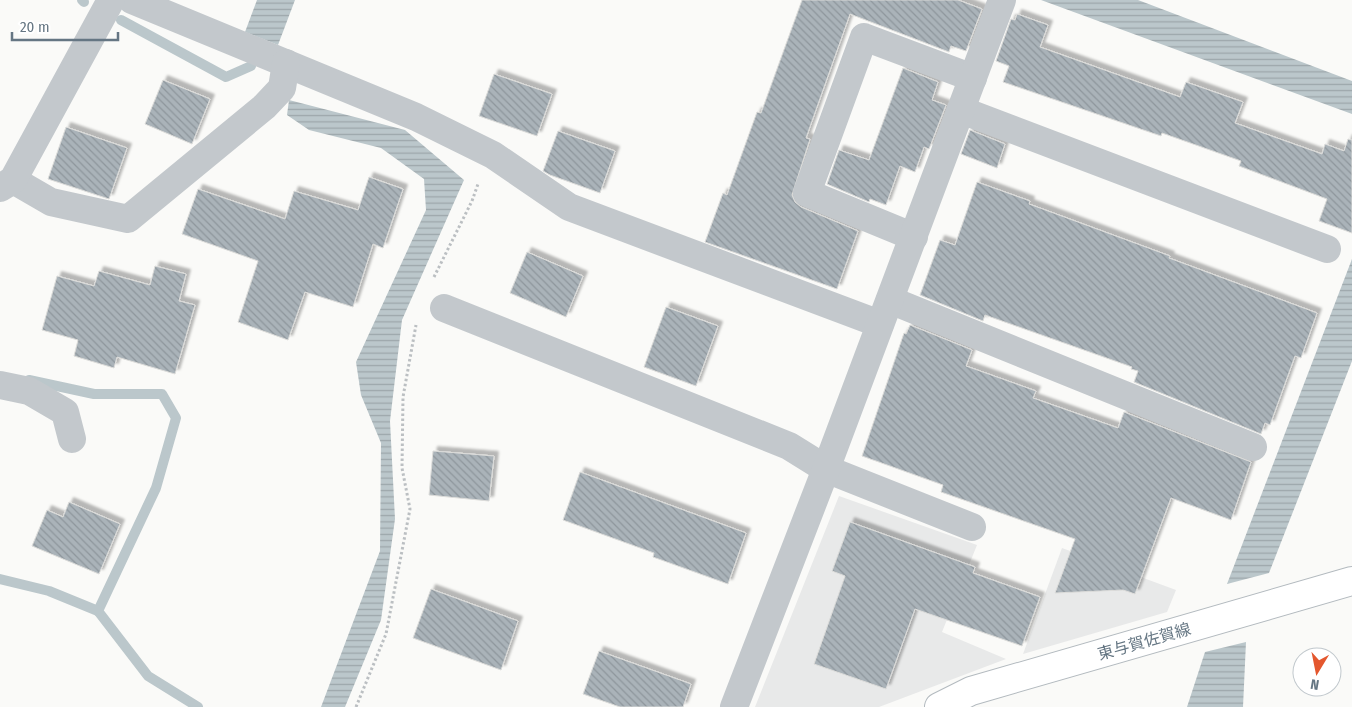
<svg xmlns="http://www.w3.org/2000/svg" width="1352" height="707" font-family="'Fira Sans Condensed','Noto Sans JP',sans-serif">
<defs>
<pattern id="water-rules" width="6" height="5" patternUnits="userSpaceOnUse" patternTransform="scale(1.25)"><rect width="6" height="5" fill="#bbc7cb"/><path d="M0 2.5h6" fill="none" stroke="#9ca6aa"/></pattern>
<pattern id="building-back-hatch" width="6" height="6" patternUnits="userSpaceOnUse" patternTransform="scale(1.25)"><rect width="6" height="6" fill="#aab3b9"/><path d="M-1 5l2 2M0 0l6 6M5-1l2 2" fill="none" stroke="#8e969c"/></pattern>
<filter id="shadow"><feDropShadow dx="4.5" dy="-4.5" stdDeviation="1" flood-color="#0004"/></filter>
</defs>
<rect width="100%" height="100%" fill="#fafaf8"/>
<g fill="#e8e9e9">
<path d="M839 496 977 545 942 632 1006 659 879 707H755Z"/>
<path d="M1062 548 1176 590 1167 612 1023 654Z"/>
</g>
<g fill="url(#water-rules)">
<path d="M257 0H295L278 45 245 32Z"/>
<path d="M1041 0H1138L1352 81V114Z"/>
<path d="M289 100 405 130 464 180 402 320 390 421 395 519 381 620 345 707H321L380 551 381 443 361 395 356 362 426 210 424 179 381 148 309 130 287 115Z"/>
<path d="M1352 259V361L1269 573 1227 584Z"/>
<path d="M1246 642 1243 707H1187L1205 652Z"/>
</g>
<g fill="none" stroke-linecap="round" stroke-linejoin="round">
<g stroke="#bbc7cb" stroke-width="10">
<path d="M82 0 84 2"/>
<path d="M121 20 226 77 251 66"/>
<path d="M29 380 94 394H162L176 418 156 488 98 611 148 676 198 707"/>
<path d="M0 579 49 591 98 611"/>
</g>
</g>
<g fill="url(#building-back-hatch)" stroke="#dcdcda" filter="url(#shadow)">
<path d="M802 0H958L982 9 966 51 951 46 949 52 850 14 806 138 810 139 792 195 795 202 801 207 858 231 837 289 705 242 723 193 727 195 757 112 761 113Z"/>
<path d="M1017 14 1048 25 1040 47 1180 97 1186 82 1243 102 1235 123 1322 154 1325 144 1344 151 1348 139 1352 140V233L1319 221 1327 199 1239 166 1241 161 1162 133 1161 136 1003 82 1009 66 996 61 1011 19 1015 20Z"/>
<path d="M903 68 938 82 932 100 946 105 929 149 924 147 915 172 900 166 886 205 870 199 869 202 827 184 839 150 869 160Z"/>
<path d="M494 74 552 94 537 136 479 116Z"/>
<path d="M163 80 210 99 192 144 145 124Z"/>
<path d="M66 127 127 148 109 199 48 179Z"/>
<path d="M970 130 1005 144 997 168 961 154Z"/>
<path d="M558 131 615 151 600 193 550 175 543 171Z"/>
<path d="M369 177 403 189 383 248 373 244 353 307 305 292 288 340 238 322 258 261 182 234 198 189 285 219 294 191 358 210Z"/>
<path d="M977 182 1030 201 1029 204 1170 256 1169 258 1317 313 1301 358 1295 356 1270 425 1265 423 1261 434 1134 382 1138 371 1131 369 1132 367 985 315 983 321 920 295 940 240 955 245Z"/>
<path d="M527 252 583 276 566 317 510 293Z"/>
<path d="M155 266 186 274 179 301 195 305 175 374 117 357 114 368 74 356 78 340 42 330 57 276 94 286 99 271 150 285Z"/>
<path d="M666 307 718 326 696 386 644 367Z"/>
<path d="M910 325 972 350 966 366 1036 391 1033 398 1118 428 1124 412 1251 462 1231 520 1171 498 1135 594 1123 590 1055 593 1075 539 941 492 943 485 862 456 904 333 906 334Z"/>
<path d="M433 451 494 456 489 501 429 495Z"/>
<path d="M580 472 746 533 728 584 653 557 654 553 563 520Z"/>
<path d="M69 502 120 524 99 574 32 546 47 510 63 517Z"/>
<path d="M850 522 975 567 973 573 1040 597 1022 646 915 609 886 689 814 664 845 576 832 571Z"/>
<path d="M431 589 518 621 501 670 413 638Z"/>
<path d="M599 651 691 684 683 707H620L583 694Z"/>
</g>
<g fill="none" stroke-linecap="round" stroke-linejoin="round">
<defs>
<path id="secondary" d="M939 707 971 691 1352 581"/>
</defs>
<use href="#secondary" stroke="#b3babf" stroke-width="30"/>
<g stroke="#bbbfc2" stroke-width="3" stroke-dasharray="2.5 2.5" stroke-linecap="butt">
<path d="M434 277 472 201 478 184"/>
<path d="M356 707 386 634 410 509 402 468 403 397 416 325"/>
</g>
<g stroke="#c3c8cc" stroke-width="28">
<path d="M132 0 416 117 493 155 569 207 880 324"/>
<path d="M961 110 1327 249"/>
<path d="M13 180 51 202 128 219 264 107 282 88 286 63"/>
<path d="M0 188 13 180 111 0"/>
<path d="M914 237 807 193 864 37 973 78"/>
<path d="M890 300 1253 447"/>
<path d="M444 308 789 446 826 469 972 527"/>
<path d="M0 385 29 391 65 412 72 439"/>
<path d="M734 707 826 469 1002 0"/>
</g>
<use href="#secondary" stroke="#fff" stroke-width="28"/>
</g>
<g text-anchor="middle" stroke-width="5" stroke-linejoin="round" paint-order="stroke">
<g font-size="16" fill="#657683" stroke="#fff">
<text transform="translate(1144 641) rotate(-16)" y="6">東与賀佐賀線</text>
</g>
</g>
<g transform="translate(1317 672) rotate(190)"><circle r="24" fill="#ffffff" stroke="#c1c8cd"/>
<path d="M0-4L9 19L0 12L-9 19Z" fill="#e4572e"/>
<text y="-8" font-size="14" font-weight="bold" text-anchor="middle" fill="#657683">N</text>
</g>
<path d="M12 32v8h106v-8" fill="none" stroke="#657683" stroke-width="2.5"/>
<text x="20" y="32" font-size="15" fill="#657683" stroke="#ffffff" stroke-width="4" paint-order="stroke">20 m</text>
</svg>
